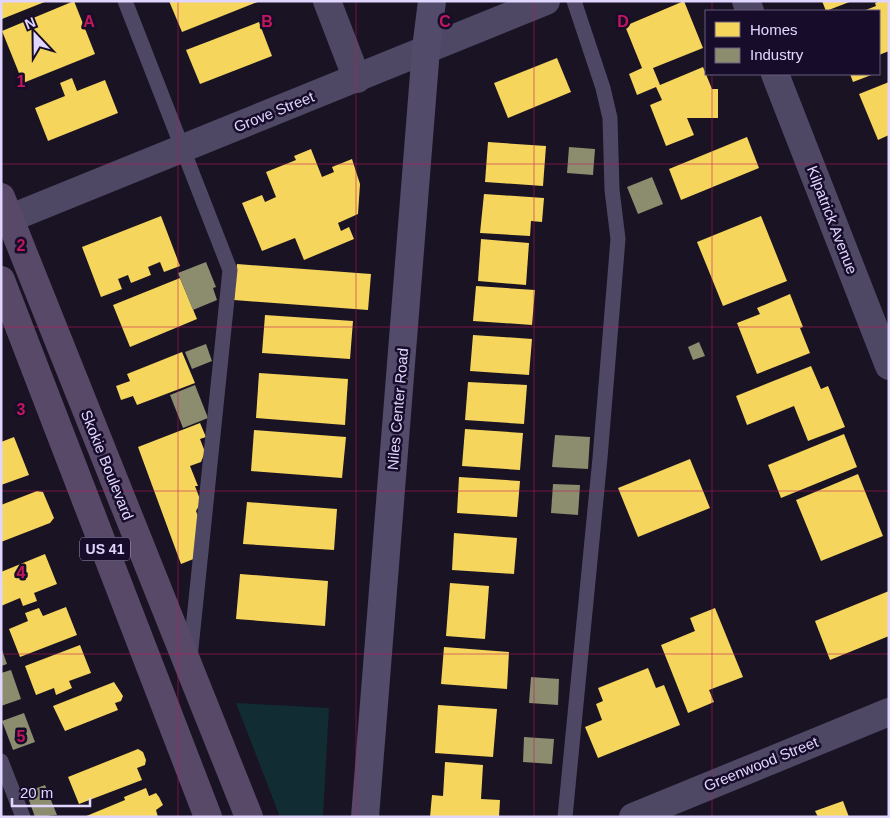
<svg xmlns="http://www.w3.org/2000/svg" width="890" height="818" font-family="Arial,sans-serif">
<rect width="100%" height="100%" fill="#191324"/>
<path fill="#112c32" d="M236 703 329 708 323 817H280Z"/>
<g fill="#f6d55c">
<path d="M1 1H47L2 19Z"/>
<path d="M74 1 95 54 23 83 2 31Z"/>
<path d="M169 1H260L182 32Z"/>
<path d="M684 1 703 48 653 68 660 85 703 67 712 89H718V118H687L694 135 666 146 650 105 662 100 656 87 637 95 629 74 642 68 625 26Z"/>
<path d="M822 1H852L826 11Z"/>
<path d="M880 1H889V51L879 55V11H863L876 6 875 3Z"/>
<path d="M259 22 272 56 200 84 186 50Z"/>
<path d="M557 58 571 92 508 118 494 83Z"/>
<path d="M850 74H874L853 82Z"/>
<path d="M72 78 77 91 105 80 118 113 48 141 35 108 65 96 60 83Z"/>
<path d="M889 82V135L878 140 859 94Z"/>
<path d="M747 137 759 168 681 200 669 169Z"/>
<path d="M488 142 546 146 543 186 485 182Z"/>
<path d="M311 149 322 177 334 172 332 167 352 159 360 184 358 214 338 223 341 231 349 227 354 239 304 260 295 238 262 251 242 203 262 195 265 202 276 197 266 172 296 160 294 156Z"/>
<path d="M484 194 544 198 542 222 531 221 530 236 480 233Z"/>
<path d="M161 216 180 266 164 272 160 262 148 267 151 275 131 283 128 275 118 279 122 289 101 297 82 247Z"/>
<path d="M761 216 787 281 723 306 697 242Z"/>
<path d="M481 239 529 243 526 285 478 281Z"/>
<path d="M237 264 371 274 368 310 234 300Z"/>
<path d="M180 278 197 319 130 347 113 305Z"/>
<path d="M476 286 535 290 532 325 473 321Z"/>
<path d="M790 294 803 327 800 328 810 353 757 374 737 323 760 314 757 308Z"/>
<path d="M265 315 353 321 350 359 262 353Z"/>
<path d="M473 335 532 339 529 375 470 371Z"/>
<path d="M182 352 195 383 137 405 133 396 121 400 116 386 130 381 127 374Z"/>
<path d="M811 366 821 389 828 386 845 427 808 441 794 406 747 425 736 396Z"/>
<path d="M259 373 348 379 345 425 256 418Z"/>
<path d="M468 382 527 385 524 424 465 420Z"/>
<path d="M200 423 206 437 200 439 205 452 201 462 190 466 198 486H195L201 502 196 511 199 519 196 558 181 564 138 447Z"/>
<path d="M465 429 523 433 520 470 462 466Z"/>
<path d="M254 430 346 437 342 478 251 471Z"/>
<path d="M844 434 857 467 781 498 768 465Z"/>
<path d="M14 437 29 475 1 485V442Z"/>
<path d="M690 459 710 508 638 537 618 488Z"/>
<path d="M858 474 883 536 821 561 796 500Z"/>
<path d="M459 477 520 481 517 517 457 513Z"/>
<path d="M37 491 43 492 54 518 50 523 1 542V505Z"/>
<path d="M247 502 337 509 334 550 243 544Z"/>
<path d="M454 533 517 538 514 574 452 570Z"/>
<path d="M45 554 57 584 34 593 37 601 23 606 20 598 1 606V572Z"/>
<path d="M240 574 328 581 325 626 236 619Z"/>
<path d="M450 583 489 586 485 639 446 636Z"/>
<path d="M889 591V636L830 660 815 621Z"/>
<path d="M66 607 77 635 20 657 9 629 28 621 25 613 39 608 43 616Z"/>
<path d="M715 608 743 677 709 690 714 702 688 713 661 645 695 631 690 618Z"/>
<path d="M80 645 91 673 69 681 72 688 56 695 54 688 36 695 25 666Z"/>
<path d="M444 647 509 652 507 689 441 684Z"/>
<path d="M648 668 656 688 664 685 680 725 598 758 585 727 602 720 596 704 603 701 598 688Z"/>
<path d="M114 682 123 696 121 701 115 703 118 710 65 731 53 706Z"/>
<path d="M438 705 497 709 493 757 435 753Z"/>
<path d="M138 749 143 752 146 760 145 765 137 768 142 780 79 804 68 777Z"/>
<path d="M445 762 483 765 481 799 500 800 499 817H430L432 795 443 796Z"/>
<path d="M146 788 149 796 156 793 159 797 163 805 156 810 158 817H84L125 800 124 797Z"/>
<path d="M843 801 849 817H818L815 811Z"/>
</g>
<g fill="#8c8c6e">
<path d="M569 147 595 149 593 175 567 173Z"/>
<path d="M652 177 663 204 638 214 627 187Z"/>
<path d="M206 262 216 287 213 288 217 300 193 310 178 273Z"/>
<path d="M699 342 705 356 693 360 688 347Z"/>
<path d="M206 344 212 361 192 369 185 352Z"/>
<path d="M195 385 208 418 183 428 170 395Z"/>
<path d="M555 435 590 437 588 469 552 467Z"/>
<path d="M553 484 580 485 578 515 551 513Z"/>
<path d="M1 647 7 664 1 666Z"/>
<path d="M11 670 21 699 1 706V673Z"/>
<path d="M531 677 559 679 558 705 529 703Z"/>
<path d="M24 713 35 742 13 750 2 721Z"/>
<path d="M524 737 554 739 552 764 523 762Z"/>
<path d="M45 785 57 815 35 817 26 792Z"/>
</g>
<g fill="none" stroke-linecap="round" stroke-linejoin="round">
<g stroke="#4e4865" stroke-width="15">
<path d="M125 1 230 270 190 658"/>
<path d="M1 761 23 817"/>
<path d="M565 817 600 458 618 239 612 190 610 118 603 88 574 1"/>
</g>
<g stroke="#4e4865" stroke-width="28">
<path d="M327 1 357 79"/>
<path d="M746 1 750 11"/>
<path d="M775 74 889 366"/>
<path d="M1 222 546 1"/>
<path d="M633 817 889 712"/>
</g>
<path stroke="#524b6a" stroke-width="28" d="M365 817 426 49 432 1"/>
<g stroke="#594969" stroke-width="28">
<path d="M1 197 249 817"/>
<path d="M1 280 208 817"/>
</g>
</g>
<path fill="none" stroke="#c2185b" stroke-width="1" stroke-opacity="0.55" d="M178 1V817M356 1V817M534 1V817M712 1V11M712 74V817M1 164H889M1 327H889M1 491H889M1 654H889"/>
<g text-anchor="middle" stroke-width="5" stroke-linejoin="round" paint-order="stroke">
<rect fill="#170d2a" stroke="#a49abf" stroke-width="1" x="80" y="537.5" width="50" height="23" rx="4"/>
<g font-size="14" font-weight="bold" fill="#e1d6ff">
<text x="105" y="554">US 41</text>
</g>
<g font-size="15" fill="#e1d6ff" stroke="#170d2a">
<text transform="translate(274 112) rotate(-22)" y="5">Grove Street</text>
<text transform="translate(832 220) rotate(69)" y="5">Kilpatrick Avenue</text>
<text transform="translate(398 409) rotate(-85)" y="5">Niles Center Road</text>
<text transform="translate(107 465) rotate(68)" y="5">Skokie Boulevard</text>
<text transform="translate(761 764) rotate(-22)" y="5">Greenwood Street</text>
</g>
</g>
<g font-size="16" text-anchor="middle" font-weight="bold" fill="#c2185b" stroke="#170d2a" stroke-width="5" stroke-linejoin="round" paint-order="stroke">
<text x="89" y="27">A</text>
<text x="267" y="27">B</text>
<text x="445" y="27">C</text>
<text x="623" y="27">D</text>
<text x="21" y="87">1</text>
<text x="21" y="251">2</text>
<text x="21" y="415">3</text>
<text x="21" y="578">4</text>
<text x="21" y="742">5</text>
</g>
<rect width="890" height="818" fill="none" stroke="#e1d6ff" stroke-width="5"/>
<rect x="705" y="10" width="175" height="65" fill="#170d2a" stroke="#685d7f"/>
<rect x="715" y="22" width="25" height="15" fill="#f6d55c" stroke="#685d7f"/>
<text x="750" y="35" font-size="15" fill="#e1d6ff">Homes</text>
<rect x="715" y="48" width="25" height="15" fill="#8c8c6e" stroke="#685d7f"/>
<text x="750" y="60" font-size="15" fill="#e1d6ff">Industry</text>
<g transform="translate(35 35) rotate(338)" stroke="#170d2a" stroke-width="4" paint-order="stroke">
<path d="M0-4L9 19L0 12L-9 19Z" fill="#e1d6ff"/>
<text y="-8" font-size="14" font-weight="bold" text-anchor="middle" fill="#e1d6ff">N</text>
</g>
<path d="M12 798v8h78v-8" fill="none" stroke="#e1d6ff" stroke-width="2.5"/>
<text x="20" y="798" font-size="15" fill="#e1d6ff" stroke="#170d2a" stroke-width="4" paint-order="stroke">20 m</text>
</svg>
